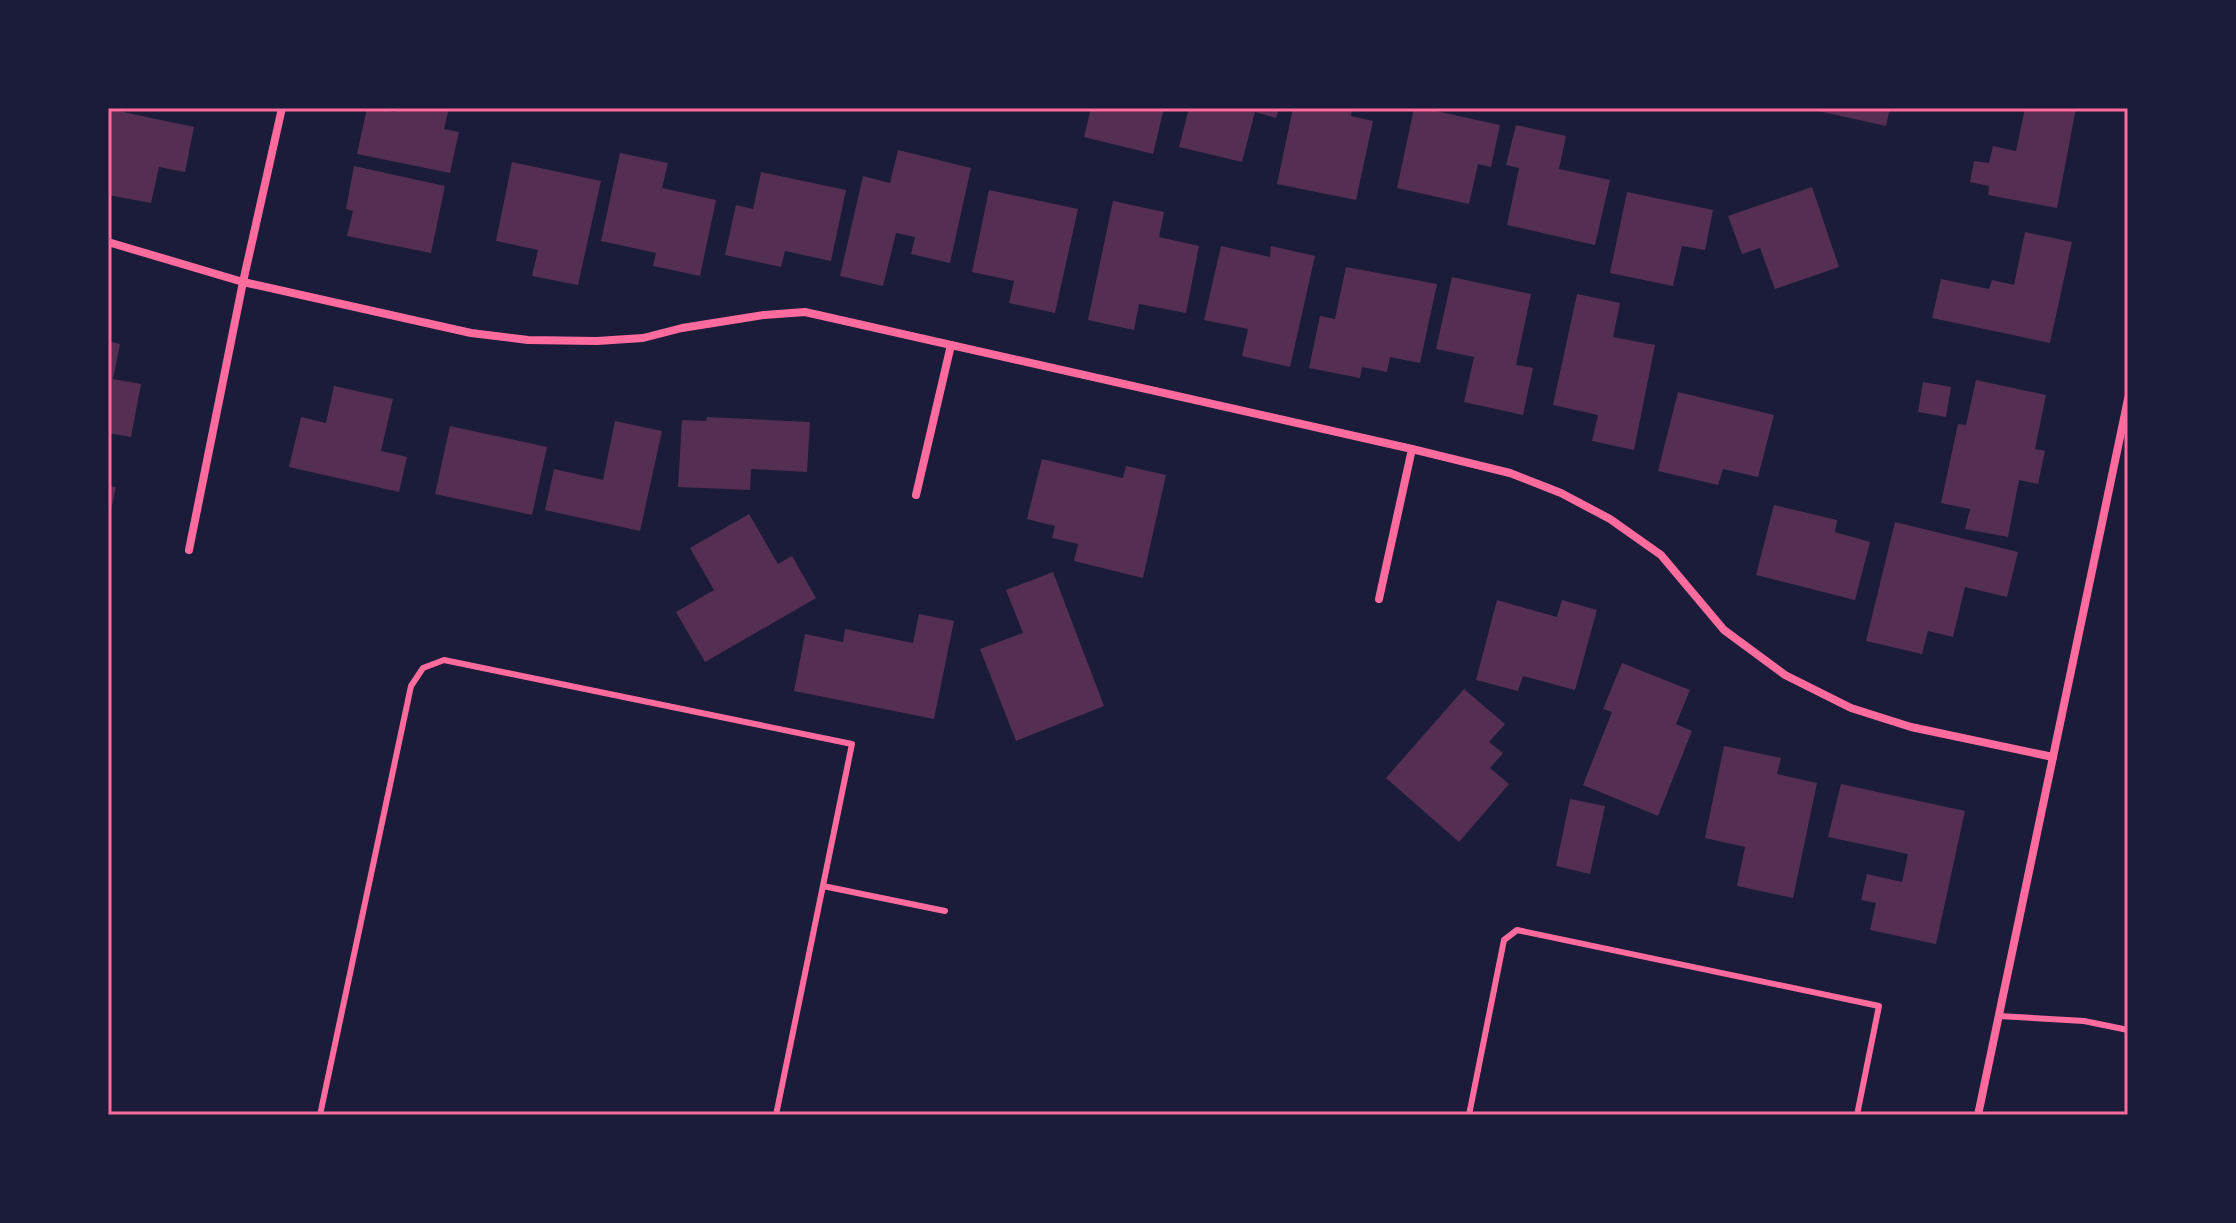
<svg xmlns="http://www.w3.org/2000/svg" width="2236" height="1223" font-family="'Noto Sans',sans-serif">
<rect width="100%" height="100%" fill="#1b1b3a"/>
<g fill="#542f53">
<path d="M367 108 395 112 396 108H449L444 129 459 132 450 173 357 154Z"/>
<path d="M1091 108H1164L1153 154 1084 137Z"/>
<path d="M1189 108H1279L1276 118 1255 112 1242 162 1179 147Z"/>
<path d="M1293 108H1352L1351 116 1373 121 1356 200 1277 184Z"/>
<path d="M1414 108H1422L1500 125 1491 167 1478 164 1469 204 1397 188Z"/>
<path d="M1805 108H1890L1886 126Z"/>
<path d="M2025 108H2076L2057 208 1988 195 1989 186 1970 182 1974 161 1989 163 1993 146 2016 151Z"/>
<path d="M109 109 194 127 185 172 159 167 151 203 108 195Z"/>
<path d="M1516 125 1566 136 1559 169 1610 180 1595 245 1507 225 1519 168 1506 165Z"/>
<path d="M898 150 971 168 950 263 911 254 915 237 896 233 883 286 840 276 863 176 890 183Z"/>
<path d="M620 153 668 163 662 188 716 200 700 276 653 266 656 253 601 241Z"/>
<path d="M512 162 601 181 578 285 532 276 538 250 496 241Z"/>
<path d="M354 166 445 186 431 253 347 236 353 211 346 209Z"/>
<path d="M761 172 846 190 831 261 785 251 781 267 725 255 736 205 753 209Z"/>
<path d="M1812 187 1839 267 1775 289 1760 248 1742 254 1728 216Z"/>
<path d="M989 190 1078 209 1055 313 1009 303 1014 281 972 272Z"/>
<path d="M1627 192 1713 210 1705 250 1682 246 1673 286 1610 273Z"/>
<path d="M1113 201 1164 212 1159 237 1199 246 1186 313 1139 304 1134 330 1088 320Z"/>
<path d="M2025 232 2072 242 2050 343 1932 318 1941 279 1989 289 1992 280 2014 285Z"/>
<path d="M1221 246 1270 257 1271 246 1315 256 1290 367 1242 356 1248 329 1204 320Z"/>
<path d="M1346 267 1437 284 1420 363 1390 357 1387 372 1362 367 1360 378 1309 368 1320 316 1335 319Z"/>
<path d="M1452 277 1531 294 1516 365 1533 368 1523 415 1464 402 1474 357 1436 349Z"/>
<path d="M1577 294 1620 303 1613 337 1655 345 1634 450 1592 441 1598 415 1553 405Z"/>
<path d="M108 341 120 344 113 379 141 384 131 437 108 433Z"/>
<path d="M1976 380 2046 395 2035 449 2045 451 2038 484 2019 480 2008 537 1965 529 1970 509 1941 503 1958 424 1966 425Z"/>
<path d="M1923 382 1951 387 1946 417 1918 412Z"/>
<path d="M334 386 393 399 381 451 407 457 399 492 289 467 301 417 326 423Z"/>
<path d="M1678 392 1774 415 1758 477 1723 469 1718 485 1658 471Z"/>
<path d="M707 417 810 422 807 472 751 469 750 490 678 487 682 420 706 421Z"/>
<path d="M615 421 662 431 640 531 545 510 554 469 603 480Z"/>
<path d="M450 426 547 447 532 515 435 494Z"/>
<path d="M1042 459 1123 478 1126 466 1166 475 1143 578 1074 561 1078 544 1052 538 1055 526 1027 519Z"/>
<path d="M108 486 116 487 109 519H108Z"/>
<path d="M1774 505 1837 520 1835 532 1870 542 1855 600 1756 575Z"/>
<path d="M749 514 778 564 792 556 816 598 705 662 676 612 714 590 690 548Z"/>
<path d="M1895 522 2018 552 2007 597 1965 587 1953 637 1928 631 1922 654 1866 641Z"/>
<path d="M1053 572 1104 706 1016 741 980 649 1023 633 1006 590Z"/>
<path d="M1497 600 1557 617 1562 600 1597 610 1575 690 1523 676 1518 691 1476 680Z"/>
<path d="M919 614 954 621 934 719 794 691 805 634 843 642 845 629 913 643Z"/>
<path d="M1622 663 1690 690 1676 724 1692 731 1658 816 1583 785 1612 712 1603 709Z"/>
<path d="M1464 689 1505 724 1489 742 1503 753 1490 768 1509 784 1459 842 1386 778Z"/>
<path d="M1724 746 1781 758 1777 774 1817 783 1793 898 1737 886 1745 847 1705 838Z"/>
<path d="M1841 784 1965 811 1936 944 1870 930 1876 903 1861 900 1867 874 1902 882 1908 854 1828 837Z"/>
<path d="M1570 799 1605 806 1590 874 1556 866Z"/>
</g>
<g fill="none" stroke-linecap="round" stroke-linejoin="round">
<g stroke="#ff6b9d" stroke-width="6">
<path d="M823 886 945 911"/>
<path d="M1999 1016 2084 1021 2128 1030"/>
<path d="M320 1115 411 686 423 668 444 660 852 744 776 1115"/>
<path d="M1469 1115 1504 940 1517 930 1879 1006 1857 1115"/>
</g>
<g stroke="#ff6b9d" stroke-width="8">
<path d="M108 242 243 282 471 333 528 340 597 341 643 338 682 328 764 315 805 312 1412 449 1510 473 1561 493 1610 519 1661 555 1724 630 1785 675 1851 708 1911 727 2053 757"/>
<path d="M916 495 951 345"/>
<path d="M189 550 243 282 282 108"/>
<path d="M1379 599 1412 449"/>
<path d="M1978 1115 2128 399"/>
</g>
</g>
<rect width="2236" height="1223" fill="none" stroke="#1b1b3a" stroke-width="220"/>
<rect x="110" y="110" width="2016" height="1003" fill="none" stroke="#ff6b9d" stroke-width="3"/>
</svg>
